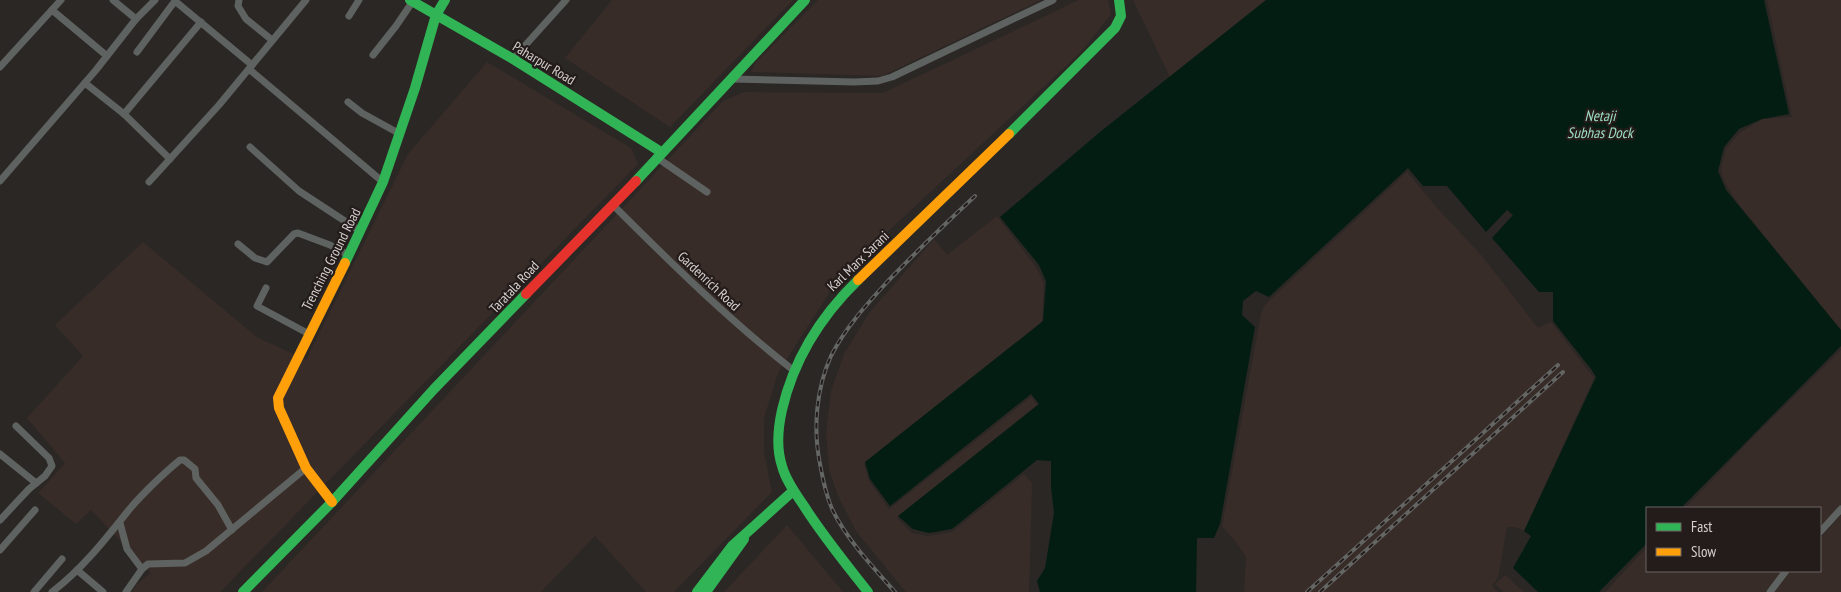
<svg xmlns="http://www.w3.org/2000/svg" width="1841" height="592" font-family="'PT Sans Narrow',sans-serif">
<rect width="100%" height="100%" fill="#2a2725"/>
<g fill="#382c28">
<path d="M612 0H793L670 127 565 58Z"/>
<path d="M818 0H1041L882 76 751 72 756 62Z"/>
<path d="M1079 0H1108L1111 14 1081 52 840 276 778 373 764 418V453L772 492 674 592H646L595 536 541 592H262L723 101 744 92 883 93Z"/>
<path d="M1133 0H1266L1170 77Z"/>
<path d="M1767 0H1841V330L1737 202 1725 183 1721 169 1726 148 1741 132 1763 119 1792 117Z"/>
<path d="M487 62 631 148 638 164 220 592H132L137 584 151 573 91 510 76 524 38 493 65 463 27 418 83 356 55 325 143 242 257 337 306 360 408 154Z"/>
<path d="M1407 172 1440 211 1482 256 1538 328 1551 322 1594 378 1524 531 1515 527H1507L1498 578 1492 586 1498 592H1244L1246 557 1236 542 1222 526 1261 314 1264 306 1270 300Z"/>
<path d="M997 216 1036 267 1044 283 1042 323 864 464 869 481 889 509 1031 397 1037 405 897 518 912 533 928 536 952 532 1024 474 1032 483 1029 592H906L856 531 838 496 829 469 826 433 831 391 844 354 869 313 934 239 947 255Z"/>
<path d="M1841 350V506L1820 528V508H1685L1756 434Z"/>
<path d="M1841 515V592H1775L1790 571H1820V538Z"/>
<path d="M787 525 843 592H724Z"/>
<path d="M1647 547V571H1783L1765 592H1605Z"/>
<path d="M1505 575 1524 592H1504L1495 584Z"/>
</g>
<path fill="#041d13" d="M1266 0H1764L1789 114 1762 119 1739 129 1724 147 1718 171 1726 190 1841 330V346L1681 508H1647V543L1599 592H1538L1513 568 1531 536 1524 531 1596 377 1591 369 1553 321V292H1539L1492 238 1513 215 1507 210 1486 232 1447 186H1423L1408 168 1269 297 1256 291 1243 301 1242 315 1255 327 1220 524 1214 538H1197L1196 592H1040L1037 581 1045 568 1054 513 1051 487V461L1037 460 952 529 929 533 913 529 898 516 1039 404 1031 394 890 506 870 479 865 462 1043 321 1046 281 1039 265 1000 217 1100 132Z"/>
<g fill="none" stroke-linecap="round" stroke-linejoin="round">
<g stroke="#5e6260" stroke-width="7">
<path d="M113 0 136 19 155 0"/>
<path d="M239 0 238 6 246 19 272 40"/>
<path d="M52 10 107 56"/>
<path d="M349 16 359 0"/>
<path d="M137 52 175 1 252 65"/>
<path d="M373 55 396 26 413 1"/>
<path d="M513 59 566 0"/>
<path d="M0 67 61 0"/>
<path d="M249 69 383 182"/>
<path d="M731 79 854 82 878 81 892 77 1053 0"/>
<path d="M85 83 124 114 170 159"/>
<path d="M348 102 362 113 400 134"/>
<path d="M124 114 201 22"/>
<path d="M250 147 299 191 360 231"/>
<path d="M656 157 707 192"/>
<path d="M0 181 96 70 136 19"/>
<path d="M149 182 219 105 306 0"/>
<path d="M613 205C670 262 729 320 793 370"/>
<path d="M238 244 255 258 267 262 294 234 298 233 330 245 348 255"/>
<path d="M266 288 257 306 309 334"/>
<path d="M0 454 36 483"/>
<path d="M0 520 29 489 45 476 52 466 49 458 16 426"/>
<path d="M120 523 127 549 142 569"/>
<path d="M1820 532 1841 509"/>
<path d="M0 550 35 510"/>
<path d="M77 570 103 592"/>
<path d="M34 592 62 559"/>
<path d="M52 592C81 570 105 540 128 511 141 495 164 473 180 460H184L195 469 196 478 218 505 232 530"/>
<path d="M126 592 142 569 148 564 185 563 206 551 306 468"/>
<path d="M1770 592 1786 571"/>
</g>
<g stroke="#30b455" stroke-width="10">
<path d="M410 0 513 59 661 152"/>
<path d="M1009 134 1115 28 1121 16 1119 0"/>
<path d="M636 181 805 0"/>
<path d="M345 263 383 182 415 88 436 15 445 0"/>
<path d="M858 280C820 317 794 358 782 410 778 428 776 448 782 466 786 481 796 494 804 506 823 536 846 564 868 592"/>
<path d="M243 592 332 502 434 389 526 294"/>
<path d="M697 592 732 546 793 491"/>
<path d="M706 592 744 539"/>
</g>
<g stroke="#ff9f0a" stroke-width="10">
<path d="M858 280 1009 134"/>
<path d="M332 502 306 468 279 408 278 398 345 263"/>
</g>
<path stroke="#e5322d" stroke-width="10" d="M526 294 636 181"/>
<defs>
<g id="rail">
<path d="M895 592C873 567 848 541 833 511 826 496 823 480 820 464 813 429 816 389 831 356 845 328 867 304 888 281 916 252 945 224 975 196"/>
<path d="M1307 592 1558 365"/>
<path d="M1320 592 1563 372"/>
</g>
</defs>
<use href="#rail" stroke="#646664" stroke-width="4"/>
<use href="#rail" stroke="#231c1a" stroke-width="2" stroke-dasharray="5.5" stroke-linecap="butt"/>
</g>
<g text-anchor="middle" stroke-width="4.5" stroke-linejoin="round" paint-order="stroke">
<g font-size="14" fill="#d5d0cf" stroke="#231c1a">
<text transform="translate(544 63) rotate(31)" y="5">Paharpur Road</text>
<text transform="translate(331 259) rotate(-63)" y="5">Trenching Ground Road</text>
<text transform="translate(858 261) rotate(-44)" y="5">Karl Marx Sarani</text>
<text transform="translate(709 281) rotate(43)" y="5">Gardenrich Road</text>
<text transform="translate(514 287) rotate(-47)" y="5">Taratala Road</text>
</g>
<g font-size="15" font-style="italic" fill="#9cddc2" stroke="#231c1a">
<text x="1600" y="121">Netaji<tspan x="1600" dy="17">Subhas Dock</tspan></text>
</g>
</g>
<rect x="1646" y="507" width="175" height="65" fill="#231c1a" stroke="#6a6462"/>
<rect x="1656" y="523" width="25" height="8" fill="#30b455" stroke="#6a6462"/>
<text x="1691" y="532" font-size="15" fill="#d5d0cf">Fast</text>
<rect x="1656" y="548" width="25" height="8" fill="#ff9f0a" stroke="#6a6462"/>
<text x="1691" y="557" font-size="15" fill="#d5d0cf">Slow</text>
</svg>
